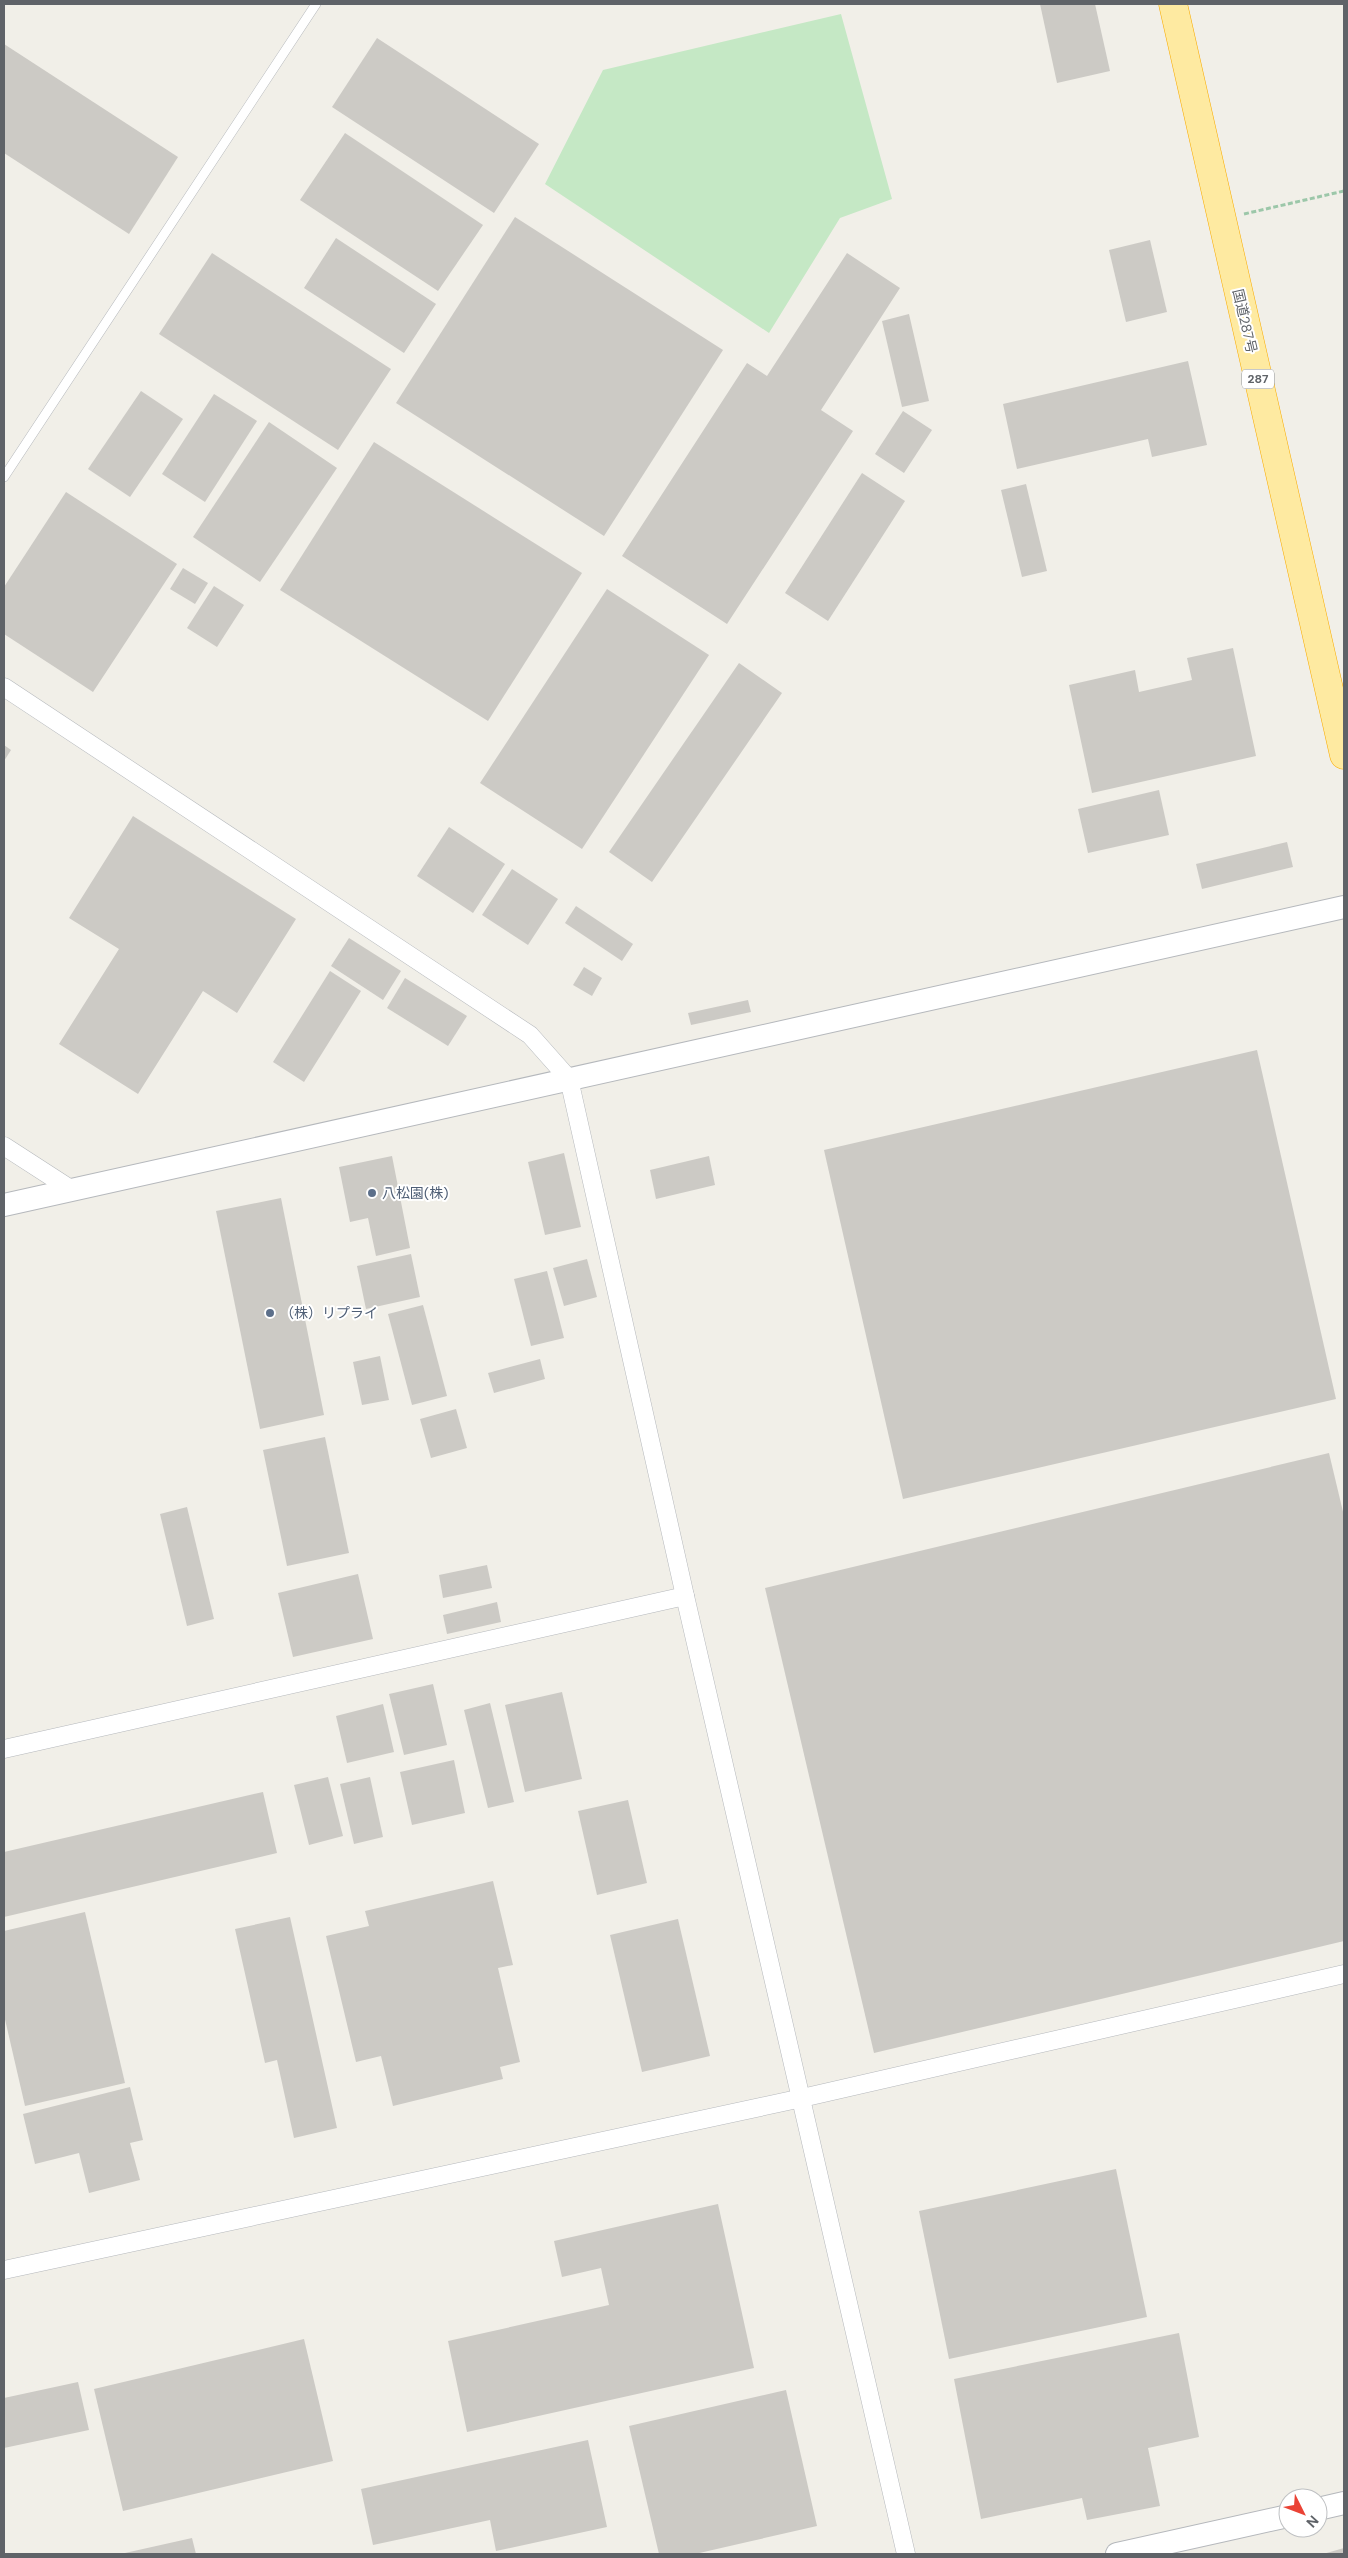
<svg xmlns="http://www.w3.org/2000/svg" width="1348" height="2558" font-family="'DM Sans','Noto Sans JP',sans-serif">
<rect width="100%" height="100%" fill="#f1efe8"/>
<path fill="#c5e8c5" d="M841 14 892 199 840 218 769 333 545 184 603 70Z"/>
<g fill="#cccac5">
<path d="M1040 4H1095L1110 71 1057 83Z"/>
<path d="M377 38 539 144 494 213 332 107Z"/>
<path d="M4 44 178 157 129 234 4 153Z"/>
<path d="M345 133 483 225 438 291 300 200Z"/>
<path d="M515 217 723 350 604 536 396 403Z"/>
<path d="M336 238 436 304 404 353 304 288Z"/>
<path d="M1150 240 1167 312 1126 322 1109 250Z"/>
<path d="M212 253 391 369 338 450 159 334Z"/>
<path d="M847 253 900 288 821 410 853 431 727 624 622 556 747 363 767 376Z"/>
<path d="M909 314 929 401 902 407 882 321Z"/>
<path d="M1188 361 1207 445 1152 457 1148 439 1017 469 1003 404Z"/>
<path d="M141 391 183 419 130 497 88 469Z"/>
<path d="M214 394 257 421 205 502 162 474Z"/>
<path d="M903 411 932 430 904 473 875 454Z"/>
<path d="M269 422 337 468 260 582 193 537Z"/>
<path d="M374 442 582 573 488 721 280 590Z"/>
<path d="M862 473 905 501 828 621 785 593Z"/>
<path d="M1026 484 1047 571 1022 577 1001 490Z"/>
<path d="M66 492 177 564 93 692 4 634V587Z"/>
<path d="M183 568 208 583 195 604 170 589Z"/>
<path d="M214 586 244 605 217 647 187 628Z"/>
<path d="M607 589 709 655 582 849 480 783Z"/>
<path d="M1233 648 1256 756 1092 793 1069 685 1135 670 1139 692 1192 680 1187 658Z"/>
<path d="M739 663 782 693 652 882 609 852Z"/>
<path d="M4 745 11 750 4 761Z"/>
<path d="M1159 790 1169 835 1088 853 1078 809Z"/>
<path d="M133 816 296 919 237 1013 203 991 138 1094 59 1044 119 949 69 918Z"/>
<path d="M449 827 505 864 473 913 417 876Z"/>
<path d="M1287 842 1293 867 1202 889 1196 864Z"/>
<path d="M512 869 558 899 528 945 482 915Z"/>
<path d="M576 906 633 944 622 961 565 923Z"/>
<path d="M349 938 401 971 383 1000 331 966Z"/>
<path d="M584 967 602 978 592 996 573 985Z"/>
<path d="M330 971 361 991 304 1082 273 1062Z"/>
<path d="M405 978 467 1016 448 1046 387 1008Z"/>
<path d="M748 1000 751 1012 691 1025 688 1013Z"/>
<path d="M1257 1050 1336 1399 903 1499 824 1150Z"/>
<path d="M564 1153 581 1227 545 1235 528 1162Z"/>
<path d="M392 1156 410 1248 376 1256 368 1218 350 1222 339 1167Z"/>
<path d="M709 1156 715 1185 656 1199 650 1170Z"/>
<path d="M281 1198 324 1415 260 1429 216 1211Z"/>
<path d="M411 1254 420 1297 366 1309 357 1266Z"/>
<path d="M587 1259 597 1297 564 1306 553 1268Z"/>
<path d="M547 1271 564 1338 531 1346 514 1279Z"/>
<path d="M423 1305 447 1396 412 1405 388 1314Z"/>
<path d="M380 1356 389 1400 362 1405 353 1362Z"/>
<path d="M540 1359 545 1379 494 1393 488 1373Z"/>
<path d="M456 1409 467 1448 431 1458 420 1419Z"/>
<path d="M325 1437 349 1553 287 1566 263 1450Z"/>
<path d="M1329 1453 1344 1516V1941L874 2053 765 1588Z"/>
<path d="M187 1507 214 1619 187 1626 160 1514Z"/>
<path d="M487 1565 492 1588 443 1598 439 1575Z"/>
<path d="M358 1574 373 1639 293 1657 278 1593Z"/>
<path d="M497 1602 501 1622 447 1634 443 1615Z"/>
<path d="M433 1684 447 1745 404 1755 389 1694Z"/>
<path d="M562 1692 582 1779 525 1792 505 1705Z"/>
<path d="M490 1703 514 1802 488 1808 464 1710Z"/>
<path d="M383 1704 394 1752 347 1763 336 1716Z"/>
<path d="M454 1760 465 1813 412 1825 400 1772Z"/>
<path d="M328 1777 343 1836 309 1845 294 1785Z"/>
<path d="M370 1777 383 1837 354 1844 340 1784Z"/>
<path d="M263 1792 277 1853 4 1917V1852Z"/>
<path d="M628 1800 647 1883 597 1895 578 1811Z"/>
<path d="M493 1881 513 1965 498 1968 520 2062 500 2067 503 2079 393 2106 381 2056 356 2062 326 1936 369 1926 365 1911Z"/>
<path d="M85 1912 125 2083 25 2106 4 2015V1931Z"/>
<path d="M290 1917 337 2128 294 2138 277 2060 265 2063 235 1929Z"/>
<path d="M678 1919 710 2056 642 2072 610 1935Z"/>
<path d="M130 2087 143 2140 130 2143 140 2180 89 2193 79 2153 35 2164 23 2114Z"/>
<path d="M1116 2169 1147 2317 949 2359 919 2211Z"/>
<path d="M718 2204 754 2368 467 2432 448 2341 609 2305 601 2268 562 2277 554 2241Z"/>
<path d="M1179 2333 1199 2437 1148 2448 1160 2506 1087 2520 1082 2498 981 2519 954 2379Z"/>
<path d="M304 2339 333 2461 123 2511 94 2389Z"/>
<path d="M78 2382 89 2430 4 2448V2398Z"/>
<path d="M786 2390 817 2526 695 2554H659L629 2426Z"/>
<path d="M588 2440 607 2527 496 2551 490 2520 373 2545 361 2489Z"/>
<path d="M192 2538 196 2554H125V2553Z"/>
<path d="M1344 2548V2554H1323Z"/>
</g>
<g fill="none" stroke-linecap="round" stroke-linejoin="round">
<defs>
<path id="service" d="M4 477 316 4"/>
<g id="minor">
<path d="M4 687 530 1035 569 1079 685 1596 906 2554"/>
<path d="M4 1146 72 1190"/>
<path d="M4 1749 685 1596"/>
<path d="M4 2270 802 2098 1344 1974"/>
</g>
<g id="tertiary">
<path d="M4 1205 1344 907"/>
<path d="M1318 2509 1344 2503"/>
<path d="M1117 2554 1288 2516"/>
</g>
<path id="trunk" d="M1173 4 1344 755"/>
</defs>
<use href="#service" stroke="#b5b8bc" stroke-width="10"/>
<use href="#minor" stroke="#b5b8bc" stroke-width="19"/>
<use href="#tertiary" stroke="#b5b8bc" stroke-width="24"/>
<use href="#trunk" stroke="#f9ab00" stroke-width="29"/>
<path stroke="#9cc7a9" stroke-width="3" stroke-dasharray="5 2.5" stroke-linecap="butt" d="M1244 214 1344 191"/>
<use href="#service" stroke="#fff" stroke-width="9"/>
<use href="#minor" stroke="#fff" stroke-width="18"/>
<use href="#tertiary" stroke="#fff" stroke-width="22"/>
<use href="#trunk" stroke="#feeaa1" stroke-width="28"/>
</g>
<g fill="#5c6f8a" stroke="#fff" stroke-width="2">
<circle cx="372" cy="1193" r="5"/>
<circle cx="270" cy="1313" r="5"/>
</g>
<g text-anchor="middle" stroke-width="4" stroke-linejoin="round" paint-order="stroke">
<rect fill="#fff" stroke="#8f9295" stroke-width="1" x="1242" y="369.5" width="32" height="19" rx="4"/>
<g font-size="12" font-weight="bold" fill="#5f6368">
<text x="1258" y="383">287</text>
</g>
<g font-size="14" fill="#5f6368" stroke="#fff">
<text transform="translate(1245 321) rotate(77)" y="5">国道287号</text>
</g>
<g font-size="14" fill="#4e5e75" stroke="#fff" text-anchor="start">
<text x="382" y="1198">八松園(株)</text>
<text x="280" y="1318">（株）リプライ</text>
</g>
</g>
<rect width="1348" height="2558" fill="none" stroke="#5f6368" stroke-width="10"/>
<g transform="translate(1303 2513) rotate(132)"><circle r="24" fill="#ffffff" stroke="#bfc1c3"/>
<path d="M0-4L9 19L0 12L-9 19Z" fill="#ea4335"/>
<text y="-8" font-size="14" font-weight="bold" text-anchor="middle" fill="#5f6368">N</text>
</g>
</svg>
